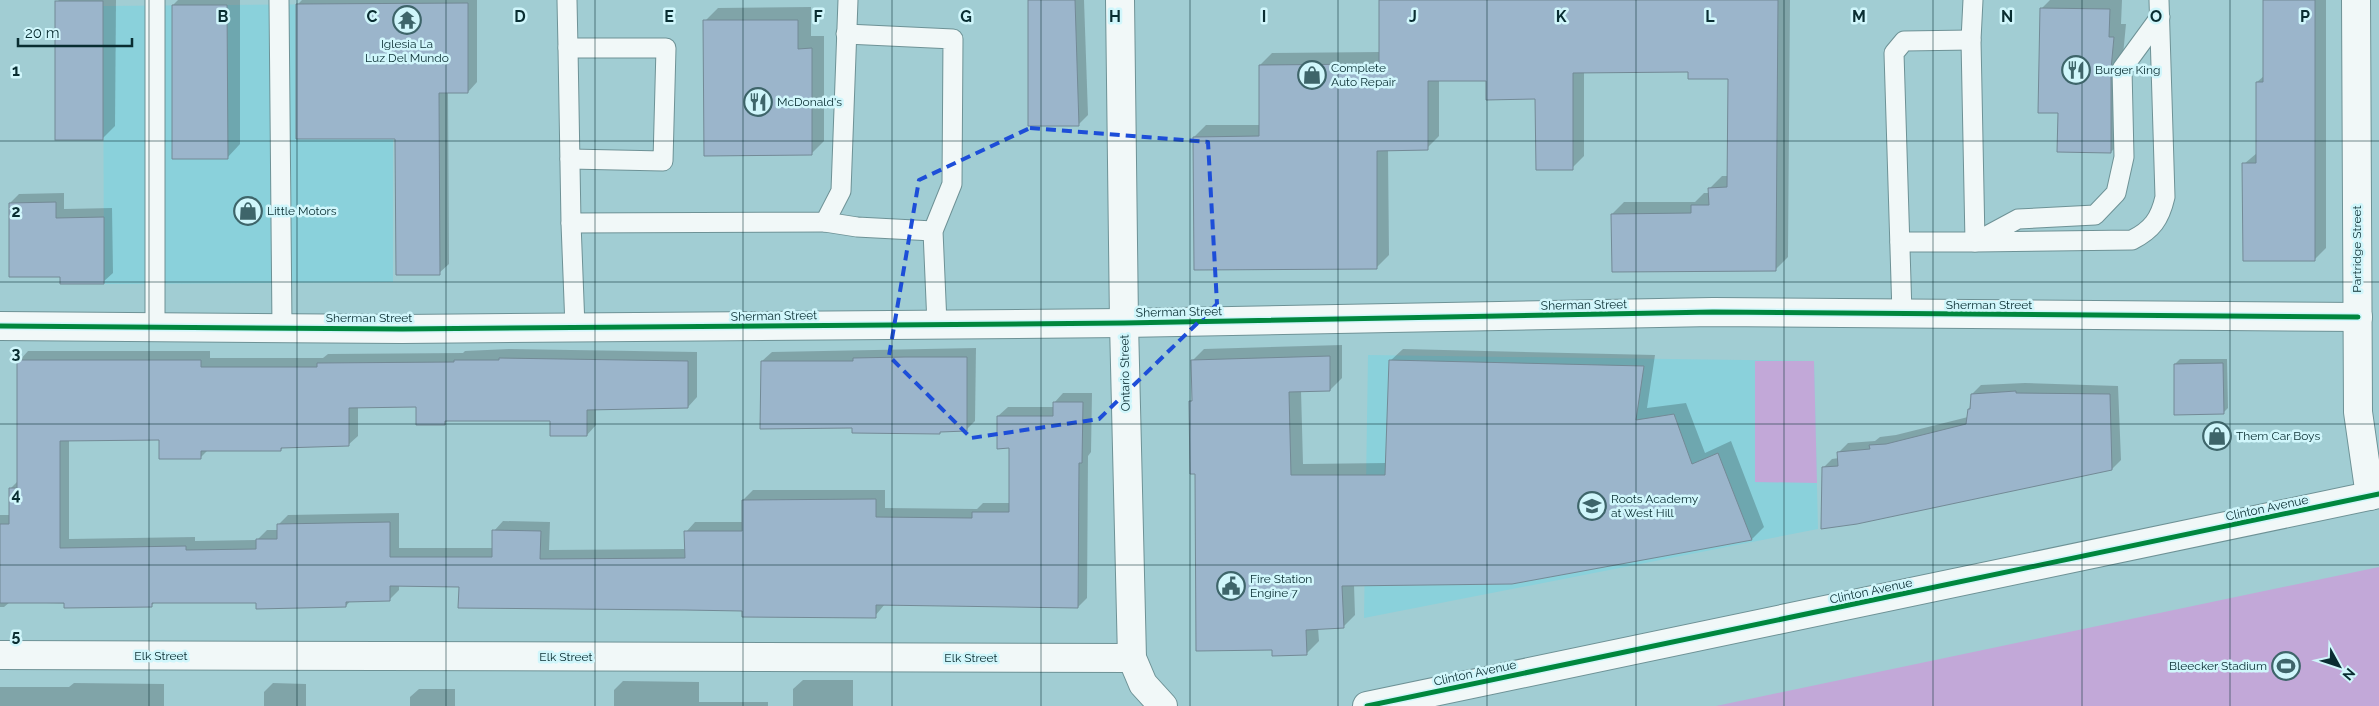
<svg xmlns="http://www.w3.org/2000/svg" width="2379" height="706" font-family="Raleway,sans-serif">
<rect width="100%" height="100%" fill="#a1cdd3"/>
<g fill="#8ad1db">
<path d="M344 4 393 139V282L104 284 103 6Z"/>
<path d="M1368 355 1814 361 1818 529 1364 618Z"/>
</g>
<g fill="#c2a8d8">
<path d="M1755 361H1814L1817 483 1755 482Z"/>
<path d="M2379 567V706H1716Z"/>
</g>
<g fill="#0003">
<path d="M59 0H116L115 126 102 139 57 2Z"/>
<path d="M178 0H240V144L227 158 173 5Z"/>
<path d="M302 0H477V82L468 92H448L449 264 439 273 396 138 297 5Z"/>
<path d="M1029 0H1084L1088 115 1079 124Z"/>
<path d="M1380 0H1790L1788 257 1776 269 1612 214 1624 202H1695L1704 193H1710V188L1722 176H1728L1729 77 1690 71 1584 72V156L1572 168 1536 98 1487 79 1439 80V136L1427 148 1388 149 1389 255 1377 267 1194 137 1206 125H1260V65L1272 53 1380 52Z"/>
<path d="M2050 0H2122L2121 24H2126L2123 55 2124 138 2111 152 2060 112 2041 9Z"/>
<path d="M2264 0H2326V248L2315 259 2244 164 2257 153V82L2264 76Z"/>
<path d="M811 7V36H824V141L811 154 705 21 718 8Z"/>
<path d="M64 193V209L112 208 113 273 103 282 61 276 10 203 19 194Z"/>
<path d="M1342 345V378L1330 390H1301L1303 464 1387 463 1390 361 1403 349 1655 355 1647 408 1686 403 1705 453 1731 441 1764 527 1752 539 1354 585 1355 615 1343 627 1318 628 1319 641 1307 653 1273 649 1197 473 1190 402 1193 399 1192 361 1204 349Z"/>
<path d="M976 348 975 421 966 430 853 427 762 361 772 352Z"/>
<path d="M509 349 697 352V397L688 407 596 409V425L587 435 551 420H448L444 424 417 406H358V436L348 445 283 447 281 450H208L200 458 161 439 69 440V539L195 537V541L257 540 267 530H278V525L288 515 399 513V548H493L494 531 503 521 550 522 549 550 686 549V532L695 522H743V500L753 490H885V508L977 509 983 503H1011L1010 447 998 416 1008 407H1054V403L1063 393H1092L1091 452 1088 456 1087 598 1078 607 885 604 875 616 743 610 460 585H399V590L389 600H351L346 606 257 602H155L151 606 10 602 4 607H0V515H11L10 489 18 481 19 361 28 351H210V358H323L328 354 463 353 465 351Z"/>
<path d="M2180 359H2227L2228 408 2223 413 2175 364Z"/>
<path d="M2025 383 2118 386 2121 460 2112 469 1823 468 1832 459 1839 458V452L1848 443 1875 441 1880 437 1896 435 1968 417 1972 394 1981 385Z"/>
<path d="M803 680H853V706H793V689Z"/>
<path d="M623 681 699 682V702H768V706H614V690Z"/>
<path d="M74 683 164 684V706H0V687H69Z"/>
<path d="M273 683 306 684V706H264V692Z"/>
<path d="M419 689H455V706H410V697Z"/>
</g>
<g fill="#9bb5cb" stroke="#738a96">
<path d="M1028 0H1075L1079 126H1028Z"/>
<path d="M1379 0H1778L1776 271 1612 272 1611 214 1691 213V205H1709L1708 188 1727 187 1728 79H1688V72L1573 73V170H1536L1535 99 1486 100V81H1428V150L1377 151V269L1194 270 1193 137 1259 136V65L1379 64Z"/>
<path d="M2263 0H2315V261H2243L2242 163H2256V82H2263Z"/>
<rect x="55" y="1" width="48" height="139"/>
<path d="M468 3V93H439L440 275H396L395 139H296V4Z"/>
<path d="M172 5H227L228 159H172Z"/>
<path d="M2040 8 2110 9 2109 37H2114L2111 69V153L2057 152 2058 113H2038Z"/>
<path d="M703 20H798V49L812 48V155L704 156Z"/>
<path d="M56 202V218L104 217V284H60V277H9V203Z"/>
<path d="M1330 356V391L1289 392 1291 475H1385L1389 360 1644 366 1636 420 1674 414 1692 464 1718 453 1752 540 1512 584 1342 586 1344 628 1306 630 1307 655 1272 656V650L1196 651 1195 474H1190L1189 401H1192L1191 360Z"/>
<path d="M905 357H967V431L940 432V434L852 433V428L760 429 761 361H853V358Z"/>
<path d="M499 358 688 361V408L587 410V436H550V421H445V425H416V407L349 408V446L281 448V451H201V459H159V440L60 441V548L186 546V550L256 549V539H277V524L390 522V557H492V530L541 531 540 559 685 558 684 531H742V500L876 499V517L972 518V512H1009V448L997 449V416H1053V402H1083L1082 463H1079L1078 608 876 605V618L742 617V611L685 610 458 608 459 587 390 586V601L346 602V607L256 609V603H152V607L64 608V603H0V524H9V488H17V360H201V367H317V363L454 362V360H499Z"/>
<path d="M2223 363 2224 414 2174 415V364Z"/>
<path d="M2016 391V393L2110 394 2112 470 1857 524 1821 529 1822 467 1838 466 1837 452 1870 449 1869 445 1886 444 1966 424 1968 409H1970L1971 394Z"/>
</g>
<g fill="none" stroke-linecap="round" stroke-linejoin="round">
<defs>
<g id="service">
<path d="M155 0V327"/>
<path d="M279 0 282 328"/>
<path d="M567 0 568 48H666L663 161 570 159"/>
<path d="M846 34 953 39 952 184 933 231 937 324"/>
<path d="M568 48 571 223 825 222 841 191 848 0"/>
<path d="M825 222 857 227 933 231"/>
<path d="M571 223 575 327"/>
<path d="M1979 240 2018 219 2095 215 2116 193 2124 157 2122 69 2160 17"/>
<path d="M1900 242H1975L1971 40 1973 0"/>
<path d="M1975 242 2132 240C2152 230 2160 219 2165 197L2159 0"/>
<path d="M1902 314 1894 53 1904 41 1971 40"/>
</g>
<g id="minor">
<path d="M1120 0 1124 323 1132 658 1143 684 1163 706"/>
<path d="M2356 0 2358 412 2370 496"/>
<path d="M0 326 402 329 1124 323 1713 312 2358 317"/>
<path d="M0 655 1132 658"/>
</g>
<path id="tertiary" d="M1367 706 2379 494"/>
</defs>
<use href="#service" stroke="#6e9296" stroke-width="21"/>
<use href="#minor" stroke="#6e9296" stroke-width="30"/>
<use href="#tertiary" stroke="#6e9296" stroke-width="30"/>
<use href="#service" stroke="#f1f8f8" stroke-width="19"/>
<use href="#minor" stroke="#f1f8f8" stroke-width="28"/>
<use href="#tertiary" stroke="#f1f8f8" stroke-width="28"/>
<defs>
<g id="cycleway">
<path d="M0 326 402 329 1124 323 1713 312 2358 317"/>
<path d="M1367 706 2379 494"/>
</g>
</defs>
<use href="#cycleway" stroke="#d0f6fb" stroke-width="8"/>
<use href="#cycleway" stroke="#00873e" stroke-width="5"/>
</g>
<path fill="none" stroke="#1d4ed8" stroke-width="4" stroke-dasharray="10 6" stroke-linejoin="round" d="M1030 128 1208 142 1217 304 1099 419 971 438 889 356 919 180Z"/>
<path fill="none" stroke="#092d31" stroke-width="1" stroke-opacity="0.55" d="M149 0V706M297 0V706M446 0V706M595 0V706M743 0V706M892 0V706M1041 0V706M1190 0V706M1338 0V706M1487 0V706M1636 0V706M1784 0V706M1933 0V706M2082 0V706M2230 0V706M0 141H2379M0 282H2379M0 424H2379M0 565H2379"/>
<defs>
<symbol id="temple-ring" viewBox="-11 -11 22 22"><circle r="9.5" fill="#d0f6fb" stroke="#3e656a" stroke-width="1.5"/><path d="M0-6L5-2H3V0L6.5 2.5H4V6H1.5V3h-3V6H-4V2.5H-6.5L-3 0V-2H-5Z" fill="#3e656a"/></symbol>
<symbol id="restaurant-ring" viewBox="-11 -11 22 22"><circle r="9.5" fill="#d0f6fb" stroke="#3e656a" stroke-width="1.5"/><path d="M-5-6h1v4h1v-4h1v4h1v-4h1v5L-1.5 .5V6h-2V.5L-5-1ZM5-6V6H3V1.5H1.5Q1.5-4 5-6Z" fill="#3e656a"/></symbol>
<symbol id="shop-ring" viewBox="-11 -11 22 22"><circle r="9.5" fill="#d0f6fb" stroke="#3e656a" stroke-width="1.5"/><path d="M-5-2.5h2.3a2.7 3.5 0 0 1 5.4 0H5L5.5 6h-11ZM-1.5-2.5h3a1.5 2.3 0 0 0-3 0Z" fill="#3e656a"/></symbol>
<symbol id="school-ring" viewBox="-11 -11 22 22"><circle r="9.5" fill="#d0f6fb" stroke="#3e656a" stroke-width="1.5"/><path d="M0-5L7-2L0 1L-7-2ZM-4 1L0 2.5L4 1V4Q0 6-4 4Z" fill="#3e656a"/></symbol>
<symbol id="civic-ring" viewBox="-11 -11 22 22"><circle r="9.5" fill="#d0f6fb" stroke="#3e656a" stroke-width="1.5"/><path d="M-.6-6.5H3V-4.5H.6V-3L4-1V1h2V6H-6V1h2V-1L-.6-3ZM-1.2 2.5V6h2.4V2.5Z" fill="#3e656a"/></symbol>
<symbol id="stadium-ring" viewBox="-11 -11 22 22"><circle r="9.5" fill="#d0f6fb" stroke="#3e656a" stroke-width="1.5"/><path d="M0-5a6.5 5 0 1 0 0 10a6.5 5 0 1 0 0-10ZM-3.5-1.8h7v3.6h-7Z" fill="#3e656a"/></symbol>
</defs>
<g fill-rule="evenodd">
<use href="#temple-ring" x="391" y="4" width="32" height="32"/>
<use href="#restaurant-ring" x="2060" y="54" width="32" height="32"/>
<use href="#shop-ring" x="1296" y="59" width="32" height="32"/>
<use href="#restaurant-ring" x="742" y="86" width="32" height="32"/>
<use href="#shop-ring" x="232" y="195" width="32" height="32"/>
<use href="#shop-ring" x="2201" y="420" width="32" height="32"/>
<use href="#school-ring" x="1576" y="490" width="32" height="32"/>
<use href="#civic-ring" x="1215" y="570" width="32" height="32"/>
<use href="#stadium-ring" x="2270" y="650" width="32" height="32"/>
</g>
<g text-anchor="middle" stroke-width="5" stroke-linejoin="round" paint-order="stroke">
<g font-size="12" fill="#092d31" stroke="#d0f6fb" text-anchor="start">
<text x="407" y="48" text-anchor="middle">Iglesia La<tspan x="407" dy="14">Luz Del Mundo</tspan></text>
<text x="1331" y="72">Complete<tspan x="1331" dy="14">Auto Repair</tspan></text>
<text x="2095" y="74">Burger King</text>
<text x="777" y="106">McDonald's</text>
<text x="267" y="215">Little Motors</text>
<text x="2236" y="440">Them Car Boys</text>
<text x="1611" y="503">Roots Academy<tspan x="1611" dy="14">at West Hill</tspan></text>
<text x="1250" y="583">Fire Station<tspan x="1250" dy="14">Engine 7</tspan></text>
<text x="2267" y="670" text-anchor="end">Bleecker Stadium</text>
</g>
<g font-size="12" fill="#092d31" stroke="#d0f6fb">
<text transform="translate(2357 249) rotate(-90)" y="4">Partridge Street</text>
<text transform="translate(1584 305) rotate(-1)" y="4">Sherman Street</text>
<text x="1989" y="309">Sherman Street</text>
<text transform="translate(1179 312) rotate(-1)" y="4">Sherman Street</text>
<text transform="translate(774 316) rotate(-1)" y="4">Sherman Street</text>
<text x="369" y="322">Sherman Street</text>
<text transform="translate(1125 373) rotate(-91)" y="4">Ontario Street</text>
<text transform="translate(2267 508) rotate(-12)" y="4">Clinton Avenue</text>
<text transform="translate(1871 591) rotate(-12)" y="4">Clinton Avenue</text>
<text x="161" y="660">Elk Street</text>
<text x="566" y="661">Elk Street</text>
<text x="971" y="662">Elk Street</text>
<text transform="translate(1475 673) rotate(-12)" y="4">Clinton Avenue</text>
</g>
</g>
<g font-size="16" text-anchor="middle" font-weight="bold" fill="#092d31" stroke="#d0f6fb" stroke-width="5" stroke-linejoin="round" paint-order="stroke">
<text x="223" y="22">B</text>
<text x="372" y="22">C</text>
<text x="520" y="22">D</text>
<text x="669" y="22">E</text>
<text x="818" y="22">F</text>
<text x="966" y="22">G</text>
<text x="1115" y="22">H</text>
<text x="1264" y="22">I</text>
<text x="1413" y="22">J</text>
<text x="1561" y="22">K</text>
<text x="1710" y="22">L</text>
<text x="1859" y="22">M</text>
<text x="2007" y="22">N</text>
<text x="2156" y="22">O</text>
<text x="2305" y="22">P</text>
<text x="16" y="76">1</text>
<text x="16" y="217">2</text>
<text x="16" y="359">3</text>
<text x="16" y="500">4</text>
<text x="16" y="641">5</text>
</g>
<g transform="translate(2339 666) rotate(130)" stroke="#d0f6fb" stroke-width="4" paint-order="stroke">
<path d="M0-4L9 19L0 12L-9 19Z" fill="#092d31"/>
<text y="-8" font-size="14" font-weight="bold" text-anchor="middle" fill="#092d31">N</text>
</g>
<path d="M18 38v8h114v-8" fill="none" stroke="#092d31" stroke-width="2.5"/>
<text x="25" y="38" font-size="15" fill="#092d31" stroke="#d0f6fb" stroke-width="4" paint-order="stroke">20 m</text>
</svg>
